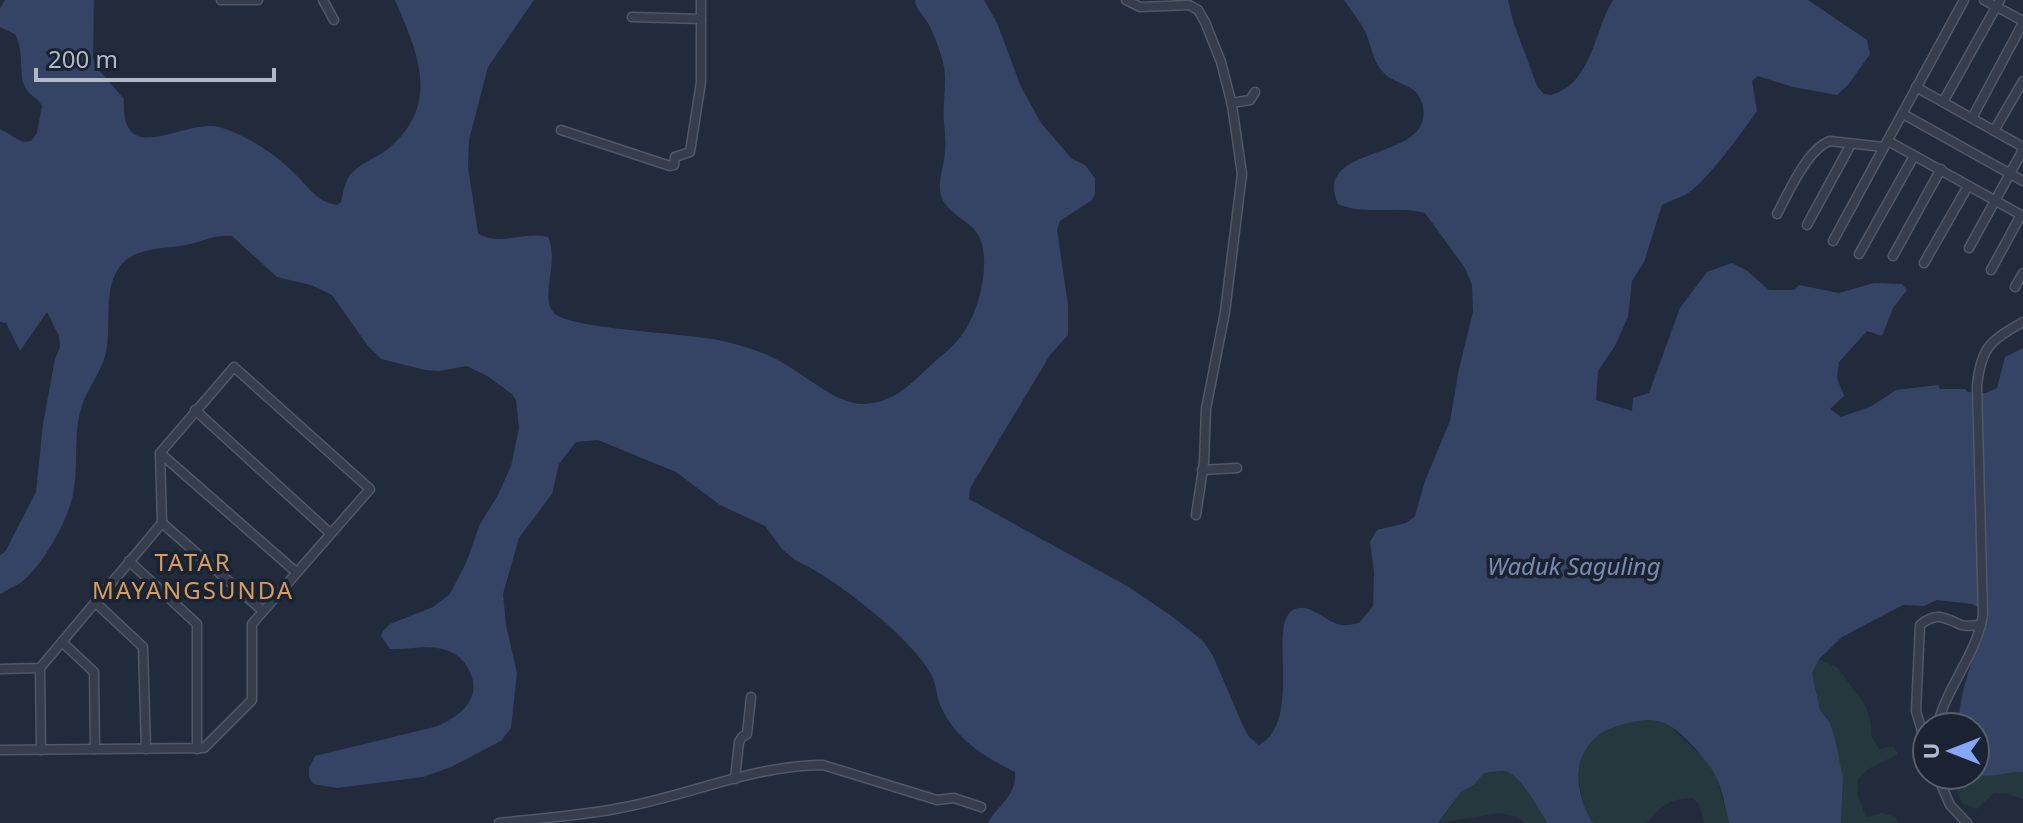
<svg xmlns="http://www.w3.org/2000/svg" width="2023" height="823" font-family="'Noto Sans',sans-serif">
<rect width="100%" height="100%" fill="#222b3c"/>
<g fill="#24383d">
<path d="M1819 659 1838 668 1866 707 1871 724 1872 738 1879 749 1893 746 1898 754 1868 769 1858 779V796L1866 817 1882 813 1896 817 1897 823H1841L1830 723 1820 710 1812 673Z"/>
<path d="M1643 718 1667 724 1706 760 1717 778 1729 823H1704L1699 804 1693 798C1670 799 1661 805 1647 823H1593C1575 794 1569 747 1606 729 1617 723 1631 722 1643 718Z"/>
<path d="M1506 771C1524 779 1538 806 1547 823H1525L1517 817 1501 813 1439 823 1461 792 1474 785 1484 773Z"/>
<path d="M2011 771 2023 772V799L2008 794 1994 793 1977 809 1962 803 1950 775C1972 775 1988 776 2011 771Z"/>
</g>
<path fill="#354464" d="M5 0H94L93 58 98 69 124 99C120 171 184 118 219 127 242 133 276 154 293 172 307 185 316 202 337 205L341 202C343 196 343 189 346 183 352 165 375 160 389 148 441 104 418 53 395 0H534L488 67 469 140 468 167 478 233C497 247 526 231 548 237 560 263 539 297 554 313 570 330 696 333 727 342 747 347 766 353 783 363 805 375 838 405 864 404 893 403 911 384 930 366 941 356 952 348 961 336 978 314 989 271 982 244 975 217 942 217 940 189 939 176 944 165 945 153 946 142 945 133 944 123 942 103 948 82 943 62 940 50 934 34 928 23 923 15 917 10 915 2L916 0H984L997 23 1021 87 1041 123 1072 159 1085 165 1095 178V194L1092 200 1060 221 1057 230 1068 305V335L1050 355 981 470 970 488 969 499 1127 586 1173 617 1204 642 1213 656 1243 726 1249 737 1259 745C1305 720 1265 620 1295 609 1311 603 1325 622 1341 625 1346 626 1353 624 1359 623L1373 606 1374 572 1370 542 1377 530 1406 523 1415 516 1425 481 1450 421 1459 369 1473 312 1472 285 1465 268 1425 213C1395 205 1365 216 1338 204 1310 141 1439 164 1422 103 1416 83 1396 85 1385 74 1372 62 1372 46 1365 31 1359 20 1351 10 1344 0H1508L1513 21 1537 86 1544 94 1551 95C1592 84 1594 31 1613 0H1808L1867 40 1870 54 1848 85 1837 95 1793 87 1758 76 1752 81 1757 111C1743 131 1705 184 1685 195 1678 198 1669 201 1662 205L1644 262 1632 281 1628 317 1615 346 1598 371 1596 400 1632 411 1633 398 1649 393 1680 308 1707 272 1732 263 1746 270 1769 290H1794L1799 285 1839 293 1874 283 1902 284 1907 290 1893 308 1882 336 1867 331 1839 362 1837 378 1844 396 1830 409 1841 417 1872 406 1896 390 1938 385 1940 389H1965L1968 392 1986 393 1997 388 2005 357 2023 348V772C2007 771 1990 779 1975 774V727H1959C1958 686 1979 651 1986 612L1972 604 1937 600 1924 606 1903 605 1842 637 1819 659 1812 673 1820 710 1830 723 1835 739 1843 778 1841 823H1729C1725 808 1723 789 1715 775 1708 761 1679 728 1664 723 1650 718 1641 720 1628 723 1574 734 1567 781 1593 823H1547C1540 810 1519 773 1505 771 1499 771 1491 772 1484 773L1474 785 1461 792 1438 823H988C997 805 1017 797 1015 772 986 758 957 740 942 709 936 698 937 684 931 674 912 638 832 576 795 560L782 549 765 526 720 505 676 472 598 440 576 442 559 464 552 494 519 538 503 594 506 625 517 673 511 728 501 741 451 767 423 777 337 788 313 784 309 777V768L315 756 438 726C462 715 483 698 469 670 465 661 456 653 446 650 428 644 408 650 390 649L381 636 383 631 390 624 433 607 450 594 466 563 480 524 498 495 511 466 519 428 516 400 512 394 487 376 467 366 439 371 425 370 381 359 368 346 332 295 311 285 277 277 232 236C216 234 201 242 185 245 166 249 142 247 126 260 102 280 111 320 107 347 104 370 87 387 81 409 73 435 79 466 73 494 69 518 45 561 26 578 19 585 9 589 0 594V555L5 552 36 492 43 424 55 359 60 347 59 336 47 312 20 351 6 323 0 322V129L23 142 31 141 37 133 42 106C38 97 29 96 25 87 18 71 25 54 15 34L0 27V8Z"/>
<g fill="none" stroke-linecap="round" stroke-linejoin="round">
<defs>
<g id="minor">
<path d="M221 0H258"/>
<path d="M323 0 334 20"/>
<path d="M1126 0 1140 7 1189 5 1198 10 1205 22 1221 62 1232 105 1242 174 1225 312 1206 409 1204 462 1196 515"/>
<path d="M1984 0 2023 21"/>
<path d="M632 17 701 19"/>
<path d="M1916 87 2023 147"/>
<path d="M1943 102 2000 0"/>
<path d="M1231 103 1250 100 1255 92"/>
<path d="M1903 114 2023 181"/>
<path d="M1972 118 2023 23"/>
<path d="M561 130 670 166 674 165 675 157 690 152 701 82V0"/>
<path d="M1994 131 2023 81"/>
<path d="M1888 141 2023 216"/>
<path d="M1777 214C1788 194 1807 149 1830 141L1883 147"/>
<path d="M1807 225 1851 144"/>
<path d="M1833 241 1964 0"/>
<path d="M1969 248 2023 150"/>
<path d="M1859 254 1914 156"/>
<path d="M1893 256 1941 169"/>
<path d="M1924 263 1968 186"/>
<path d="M1991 270 2021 215"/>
<path d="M2015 287 2023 273"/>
<path d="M195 410 330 533"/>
<path d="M160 453 296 572"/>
<path d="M1202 470 1237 468"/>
<path d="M162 523 263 611"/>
<path d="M129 561 197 624V749"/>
<path d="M95 602 143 647 146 749"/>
<path d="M62 642 94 672 95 749"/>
<path d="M40 668 41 750"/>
<path d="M0 669 40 668 162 523 160 453 234 367 370 489 252 624V700L204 748 0 750"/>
<path d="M1937 727C1946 687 1976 656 1983 615L1977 386C1981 347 1990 341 2023 322"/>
<path d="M1927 748 1916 711 1920 625C1936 612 1944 617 1961 625 1968 627 1974 625 1981 625"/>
<path d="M1937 775 1950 805 1967 823"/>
<path d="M735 779 739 742 742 737 747 734 751 697"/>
<path d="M499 823C539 818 581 816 620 808 688 796 754 765 823 765L937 800 954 798 981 807"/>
</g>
</defs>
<use href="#minor" stroke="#515867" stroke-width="11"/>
<use href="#minor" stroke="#363d4c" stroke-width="8"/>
</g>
<g text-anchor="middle" stroke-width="7" stroke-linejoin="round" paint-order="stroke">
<g font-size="24" letter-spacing="2" fill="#d69d5e" stroke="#1b2231">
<text x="193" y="571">TATAR<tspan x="193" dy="28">MAYANGSUNDA</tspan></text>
</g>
<g font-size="24" font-style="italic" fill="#788bb1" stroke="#1b2231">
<text x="1574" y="575">Waduk Saguling</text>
</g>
</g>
<g transform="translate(1951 751) rotate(270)"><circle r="38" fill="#1b2231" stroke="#575e6d" stroke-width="2"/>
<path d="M0-6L14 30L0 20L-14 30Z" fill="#84a7fa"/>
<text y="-12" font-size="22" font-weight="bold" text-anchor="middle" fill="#b1b8c8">U</text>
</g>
<path d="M36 68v12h238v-12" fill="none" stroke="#b1b8c8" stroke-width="4"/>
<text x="48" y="68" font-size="24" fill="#b1b8c8" stroke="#1b2231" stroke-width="6" paint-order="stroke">200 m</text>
</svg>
